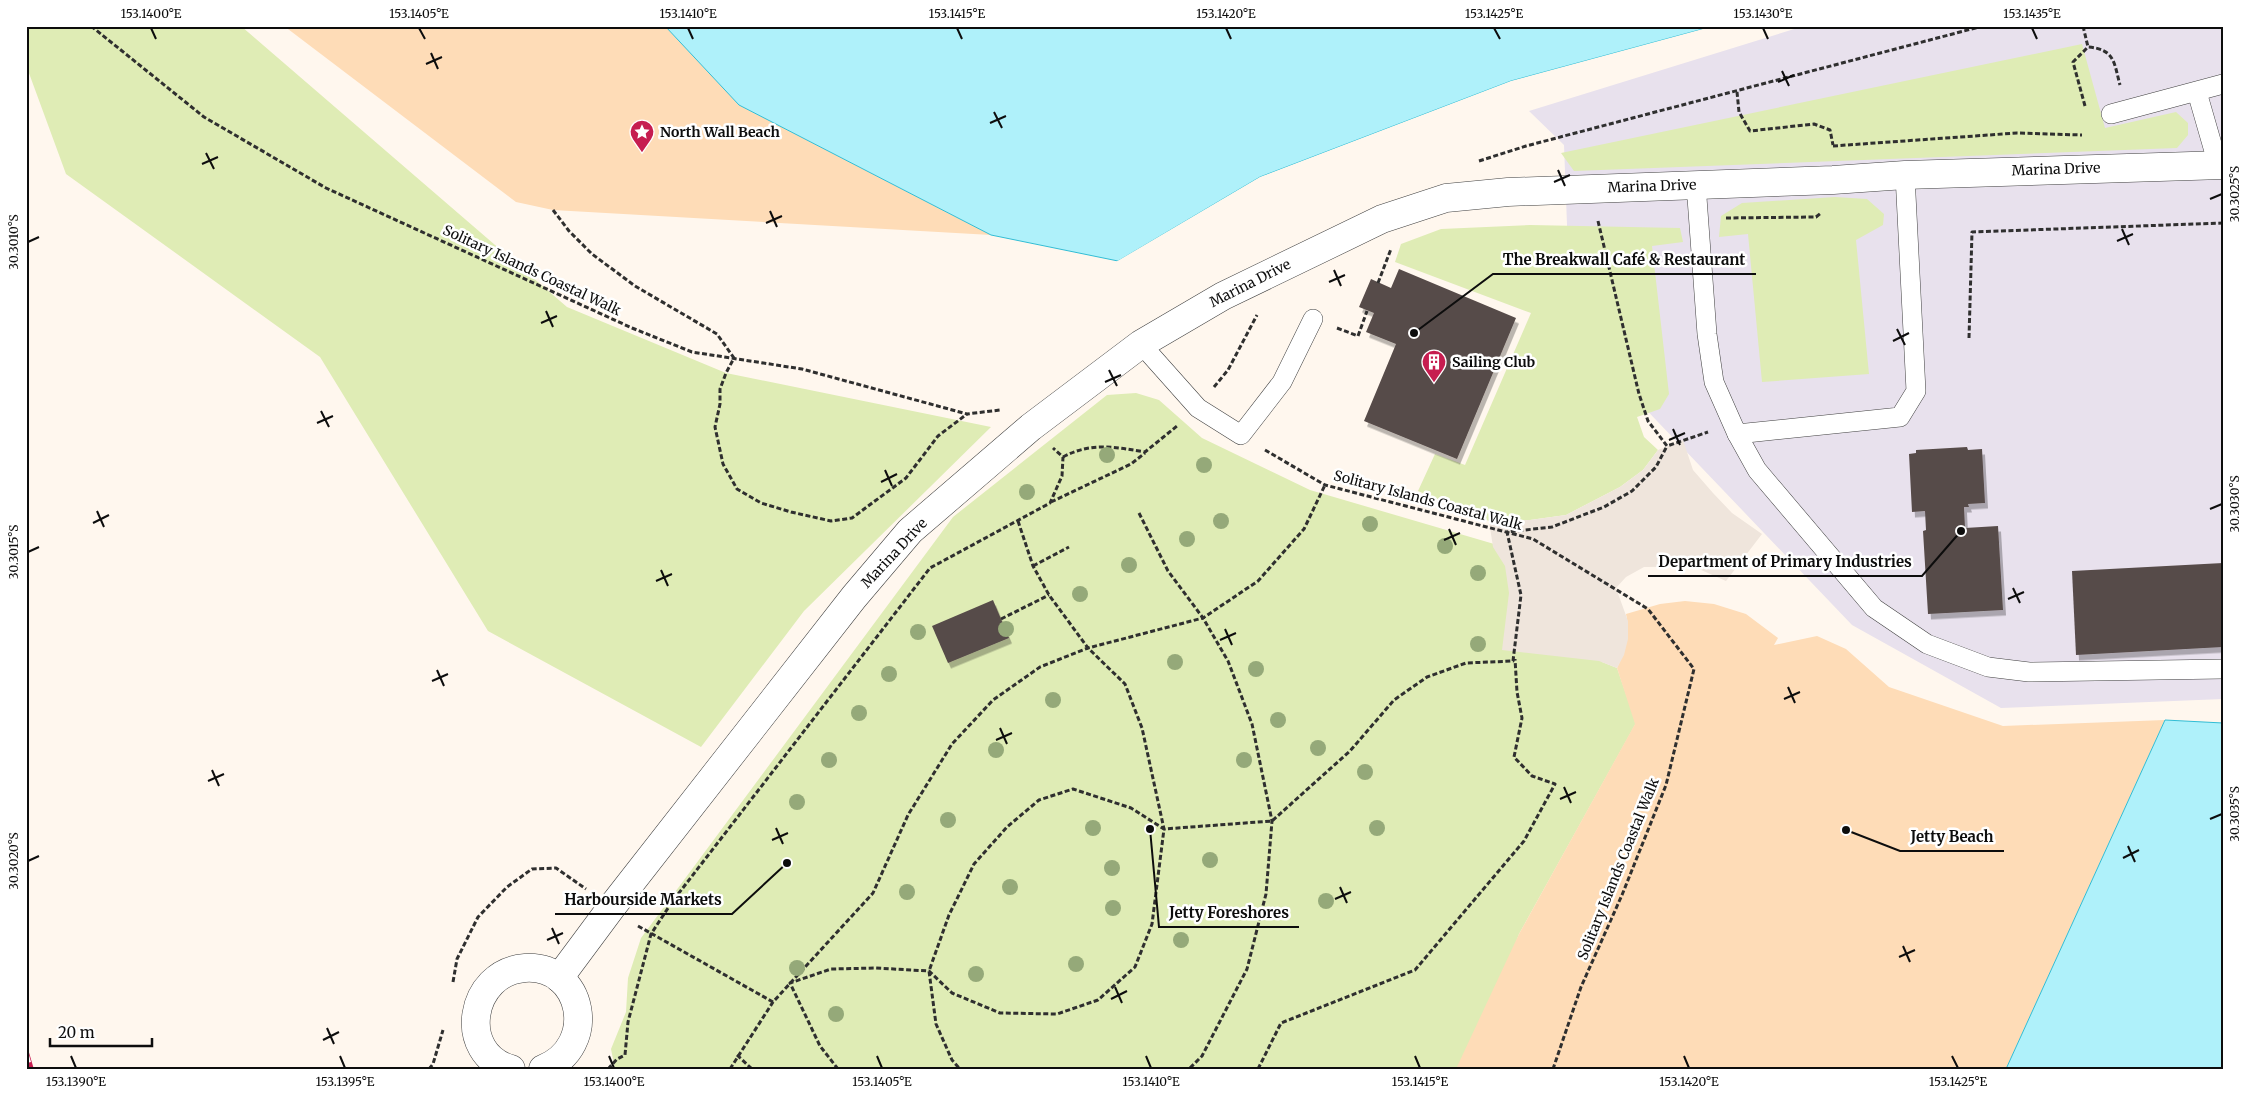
<svg xmlns="http://www.w3.org/2000/svg" width="2249" height="1095" font-family="Merriweather,serif">
<defs>
<filter id="shadow"><feDropShadow dx="3" dy="5.5" stdDeviation="0" flood-color="#0004"/></filter>
</defs>
<rect width="100%" height="100%" fill="#fff7ee"/>
<path fill="#e8e1ed" d="M1804 26H2223V699L2001 708 1852 625 1571 331 1564 145 1529 111Z"/>
<g fill="#dfecb5">
<path d="M26 26H241L567 307 726 373 991 427 804 611 701 747 488 631 320 357 66 174 26 65Z"/>
<path d="M2082 44 2105 128 2176 112 2188 123V135L2177 148 1574 171 1561 153Z"/>
<path d="M1835 197 1867 199 1884 214 1883 225 1856 240 1869 374 1762 382 1748 234 1719 237 1721 216 1742 203Z"/>
<path d="M1530 225 1680 228 1683 242 1652 246 1669 394 1660 409 1637 417 1644 437 1658 450 1643 470 1620 487 1566 515 1530 520 1489 521 1418 491 1435 454 1465 465 1531 313 1395 262 1401 244 1441 229Z"/>
<path d="M1136 393 1159 400 1202 438 1310 490 1518 551 1602 662 1617 668 1636 723 1519 934 1469 1069H615L611 1049 626 1012 628 978 641 938 953 517 1107 395Z"/>
</g>
<g fill="#fedcb7">
<path d="M284 26H665L739 105 991 235 553 210 516 202Z"/>
<path d="M1685 601 1714 604 1746 614 1778 638 1774 645 1817 636 1846 649 1889 687 2003 726 2165 720 2006 1069H1456L1519 934 1635 724 1617 668C1625 652 1630 632 1626 614L1660 604Z"/>
</g>
<path fill="#efe5dc" d="M1683 440 1693 470 1713 493 1732 513 1762 534 1726 581 1699 569 1679 567H1644L1626 577 1616 588 1628 621V639L1624 655 1617 668 1599 661 1502 650 1509 593 1505 566 1493 547 1489 521 1530 520 1566 515 1620 487 1643 470 1658 450Z"/>
<g fill="#aff1fa" stroke="#31bdd5">
<path d="M665 26H1714L1511 81 1260 177 1118 261 991 235 739 105Z"/>
<path d="M2165 720 2223 723V1069H2006Z"/>
</g>
<path fill="#fff7ee" d="M1714 26H1717L1715 29 1512 83 1261 179 1119 264 1114 263 1260 177 1511 81Z"/>
<g fill="#574b49" filter="url(#shadow)">
<path d="M1399 269 1516 318 1457 459 1364 421 1396 344 1366 332 1374 313 1359 307 1371 279 1391 288Z"/>
<path d="M1967 447 1968 450 1982 449 1985 503 1968 504 1969 507H1964L1965 528 1998 526 2003 610 1928 614 1923 531 1926 530 1925 511 1912 512 1909 454 1916 453V450Z"/>
<path d="M2223 563V647L2076 655 2072 571Z"/>
<path d="M993 600 1009 638 948 663 932 626Z"/>
</g>
<g fill="none" stroke-linecap="round" stroke-linejoin="round">
<defs>
<g id="service">
<path d="M2197 92 2218 165"/>
<path d="M2111 114 2223 84"/>
<path d="M1696 184 1707 334 1714 382 1737 434 1900 417 1916 391 1905 175"/>
<path d="M1141 344 1198 408 1241 435 1282 382 1313 319"/>
<path d="M1737 434 1757 470 1874 608 1927 644 1988 667 2029 672 2223 669"/>
</g>
<g id="minor">
<path d="M559 978 611 908 854 597 910 531 1031 427 1141 344 1223 296 1382 219 1446 198 1508 192 1833 180 1905 175 2223 165"/>
<path d="M511 1069C456 1054 469 972 525 968 583 964 600 1046 543 1069"/>
</g>
</defs>
<use href="#service" stroke="#404040" stroke-width="20"/>
<use href="#minor" stroke="#404040" stroke-width="29"/>
<g stroke="#2f2f2f" stroke-width="3" stroke-dasharray="5 2.5" stroke-linecap="butt">
<path d="M91 26 204 117 326 188 632 328 692 352 802 369 967 414 1000 410"/>
<path d="M2083 26 2088 47"/>
<path d="M1737 92 1739 112 1750 131 1814 124 1830 130 1833 145"/>
<path d="M2085 106 2073 62 2088 47C2115 49 2114 63 2120 85"/>
<path d="M1833 146 2017 133 2082 135"/>
<path d="M1479 161 1526 146 1983 26"/>
<path d="M553 210 569 231 592 254 635 286 717 334 734 358 726 373 720 389V404L715 427 723 464 737 489 761 503 791 512 831 521 852 518 906 478 938 436 967 414"/>
<path d="M1726 218 1816 217 1821 213"/>
<path d="M1598 221 1639 394 1648 421 1667 446 1708 432"/>
<path d="M1378 283 1391 249"/>
<path d="M1337 328 1358 336 1367 311"/>
<path d="M1969 338 1972 232 2223 223"/>
<path d="M1214 387 1228 370 1257 315"/>
<path d="M1265 450 1325 485 1533 539 1648 609 1694 669 1666 785 1622 895 1581 987 1553 1069"/>
<path d="M1063 457C1091 442 1115 447 1145 452L1177 426"/>
<path d="M1051 502 1131 464 1145 453"/>
<path d="M1139 513 1168 571 1203 618 1228 661 1252 724 1272 821 1266 894 1247 969 1202 1056 1189 1069"/>
<path d="M1018 521 1033 566 1049 595 1088 648 1125 684 1142 728 1164 829 1272 821 1350 751 1394 700 1427 677 1466 663 1513 661 1521 595 1507 532 1552 527 1604 507 1632 491 1656 467 1667 446"/>
<path d="M1033 566 1069 547"/>
<path d="M1001 619 1049 595"/>
<path d="M638 926 773 1002"/>
<path d="M453 982 457 959 478 917 507 887 532 869 556 868 586 889"/>
<path d="M737 1055 752 1069"/>
<path d="M429 1069 433 1064 443 1030"/>
<path d="M608 1069 617 1059 625 1055 628 1022 651 934 672 902 930 568 1050 503 1062 476 1063 457 1053 448"/>
<path d="M730 1069 773 1002 873 893 908 815 952 744 993 700 1040 667 1088 648 1203 618 1258 581 1304 529 1325 485"/>
<path d="M838 1069 820 1046 790 983 831 969 876 968 929 971 952 993 1000 1013 1057 1014 1098 1000 1135 967 1152 924 1164 829 1131 808 1073 789 1039 800 1007 827 974 864 949 915 929 971 936 1024 952 1060 960 1069"/>
<path d="M1258 1069 1281 1023 1415 970 1524 841 1555 784 1532 776 1514 757 1522 718 1517 692 1515 659"/>
</g>
<use href="#service" stroke="#fff" stroke-width="19"/>
<use href="#minor" stroke="#fff" stroke-width="28"/>
<defs>
<path id="rail" d="M26 1052 31 1069"/>
</defs>
<use href="#rail" stroke="#c61d50" stroke-width="5.5"/>
<use href="#rail" stroke="#fff" stroke-width="4" stroke-dasharray="11" stroke-linecap="butt"/>
</g>
<g fill="#95a979">
<circle cx="1107" cy="455" r="8"/>
<circle cx="1204" cy="465" r="8"/>
<circle cx="1027" cy="492" r="8"/>
<circle cx="1221" cy="521" r="8"/>
<circle cx="1370" cy="524" r="8"/>
<circle cx="1187" cy="539" r="8"/>
<circle cx="1445" cy="546" r="8"/>
<circle cx="1129" cy="565" r="8"/>
<circle cx="1478" cy="573" r="8"/>
<circle cx="1080" cy="594" r="8"/>
<circle cx="1006" cy="629" r="8"/>
<circle cx="918" cy="632" r="8"/>
<circle cx="1478" cy="644" r="8"/>
<circle cx="1175" cy="662" r="8"/>
<circle cx="1256" cy="669" r="8"/>
<circle cx="889" cy="674" r="8"/>
<circle cx="1053" cy="700" r="8"/>
<circle cx="859" cy="713" r="8"/>
<circle cx="1278" cy="720" r="8"/>
<circle cx="1318" cy="748" r="8"/>
<circle cx="996" cy="750" r="8"/>
<circle cx="829" cy="760" r="8"/>
<circle cx="1244" cy="760" r="8"/>
<circle cx="1365" cy="772" r="8"/>
<circle cx="797" cy="802" r="8"/>
<circle cx="948" cy="820" r="8"/>
<circle cx="1093" cy="828" r="8"/>
<circle cx="1377" cy="828" r="8"/>
<circle cx="1210" cy="860" r="8"/>
<circle cx="1112" cy="868" r="8"/>
<circle cx="1010" cy="887" r="8"/>
<circle cx="907" cy="892" r="8"/>
<circle cx="1326" cy="901" r="8"/>
<circle cx="1113" cy="908" r="8"/>
<circle cx="1181" cy="940" r="8"/>
<circle cx="1076" cy="964" r="8"/>
<circle cx="797" cy="968" r="8"/>
<circle cx="976" cy="974" r="8"/>
<circle cx="836" cy="1014" r="8"/>
</g>
<path fill="none" stroke="#0d0d0d" stroke-width="2" d="M151 28 156 39M419 28 425 39M688 28 693 39M957 28 962 39M1226 28 1231 39M1494 28 1500 39M1763 28 1768 39M2032 28 2037 39M431 53 438 69M426 64 442 57M1782 71 1789 86M1778 82 1794 75M994 112 1002 128M990 123 1006 116M206 153 214 169M202 164 218 157M1558 170 1565 186M1554 182 1570 175M2210 199 2222 194M770 211 777 227M766 223 782 216M2122 229 2129 245M2117 241 2133 234M28 242 39 237M1334 270 1341 286M1329 282 1345 275M546 311 553 327M541 323 557 316M1897 329 1905 345M1893 341 1909 333M1109 370 1117 386M1105 382 1121 375M321 411 329 427M317 423 333 416M1673 429 1680 445M1669 440 1685 433M885 470 892 486M881 482 897 474M2210 509 2222 504M97 511 104 527M93 523 109 515M1449 529 1456 545M1444 540 1460 533M28 552 39 547M661 570 668 586M656 581 672 574M2013 588 2020 603M2008 599 2024 592M1225 629 1232 645M1220 640 1236 633M437 670 444 686M432 681 448 674M1788 687 1795 703M1784 699 1800 692M1000 728 1007 744M996 740 1012 733M212 770 219 786M208 781 224 774M1564 787 1571 803M1560 799 1576 792M2210 819 2222 814M776 828 783 844M772 840 788 833M2128 846 2135 862M2123 858 2139 850M28 861 39 856M1340 887 1347 903M1335 899 1351 892M552 928 559 944M547 940 563 933M1903 946 1910 962M1899 957 1915 950M1115 987 1122 1003M1111 999 1127 991M327 1028 334 1044M323 1040 339 1032M71 1056 76 1068M340 1056 345 1068M609 1056 614 1068M877 1056 882 1068M1146 1056 1151 1068M1415 1056 1420 1068M1684 1056 1689 1068M1952 1056 1958 1068"/>
<defs>
<symbol id="sight-pin" viewBox="-11 -11 22 30"><path d="M0 17L-7.5 6A9.5 9.5 0 1 1 7.5 6Z" fill="#c61d50" stroke="#fff"/><path d="M0-6L1.8-2.2L6-1.7L2.9 1.2L3.7 5.4L0 3.3L-3.7 5.4L-2.9 1.2L-6-1.7L-1.8-2.2Z" fill="#fff"/></symbol>
<symbol id="building-pin" viewBox="-11 -11 22 30"><path d="M0 17L-7.5 6A9.5 9.5 0 1 1 7.5 6Z" fill="#c61d50" stroke="#fff"/><path d="M-4-6H4V6H1V3H-1V6H-4ZM-2.5-4.3h1.7v1.8h-1.7ZM.8-4.3h1.7v1.8H.8ZM-2.5-1h1.7V.8h-1.7ZM.8-1h1.7V.8H.8Z" fill="#fff"/></symbol>
</defs>
<g fill-rule="evenodd">
<use href="#sight-pin" x="628" y="118" width="28" height="38"/>
<use href="#building-pin" x="1420" y="348" width="28" height="38"/>
</g>
<g text-anchor="middle" stroke-width="5" stroke-linejoin="round" paint-order="stroke">
<g font-size="14" font-weight="bold" fill="#0d0d0d" stroke="#fff" text-anchor="start">
<text x="660" y="137">North Wall Beach</text>
<text x="1452" y="367">Sailing Club</text>
</g>
<g font-size="14" fill="#0d0d0d" stroke="#fff">
<text transform="translate(2056 169) rotate(-2)" y="5">Marina Drive</text>
<text transform="translate(1652 186) rotate(-2)" y="5">Marina Drive</text>
<text transform="translate(532 270) rotate(25)" y="5">Solitary Islands Coastal Walk</text>
<text transform="translate(1250 283) rotate(-27)" y="5">Marina Drive</text>
<text transform="translate(1428 500) rotate(15)" y="5">Solitary Islands Coastal Walk</text>
<text transform="translate(894 553) rotate(-47)" y="5">Marina Drive</text>
<text transform="translate(1618 869) rotate(-68)" y="5">Solitary Islands Coastal Walk</text>
</g>
</g>
<path fill="none" stroke="#0d0d0d" stroke-width="2" d="M1414 333L1493 274H1756M1961 531L1922 576H1648M1846 830L1900 851H2004M787 863L732 914H555M1150 829L1159 927H1299"/>
<g fill="#0d0d0d" stroke="#fff" stroke-width="2">
<circle cx="1414" cy="333" r="5"/>
<circle cx="1961" cy="531" r="5"/>
<circle cx="1846" cy="830" r="5"/>
<circle cx="787" cy="863" r="5"/>
<circle cx="1150" cy="829" r="5"/>
</g>
<g font-size="15" text-anchor="middle" font-weight="bold" fill="#0d0d0d" stroke="#fff" stroke-width="5" stroke-linejoin="round" paint-order="stroke">
<text x="1624" y="265">The Breakwall Café &amp; Restaurant</text>
<text x="1785" y="567">Department of Primary Industries</text>
<text x="1952" y="842">Jetty Beach</text>
<text x="643" y="905">Harbourside Markets</text>
<text x="1229" y="918">Jetty Foreshores</text>
</g>
<rect width="2249" height="1095" fill="none" stroke="#ffffff" stroke-width="55"/>
<path d="M50 1038v8h102v-8" fill="none" stroke="#0d0d0d" stroke-width="2.5"/>
<text x="58" y="1038" font-size="15" fill="#0d0d0d" stroke="#ffffff" stroke-width="4" paint-order="stroke">20 m</text>
<rect x="28" y="28" width="2194" height="1040" fill="none" stroke="#0d0d0d" stroke-width="2"/>
<g font-size="12" text-anchor="middle" fill="#0d0d0d">
<text x="151" y="18">153.1400°E</text>
<text x="419" y="18">153.1405°E</text>
<text x="688" y="18">153.1410°E</text>
<text x="957" y="18">153.1415°E</text>
<text x="1226" y="18">153.1420°E</text>
<text x="1494" y="18">153.1425°E</text>
<text x="1763" y="18">153.1430°E</text>
<text x="2032" y="18">153.1435°E</text>
<text transform="translate(2235 194) rotate(-90)" y="4">30.3025°S</text>
<text transform="translate(14 242) rotate(-90)" y="4">30.3010°S</text>
<text transform="translate(2235 504) rotate(-90)" y="4">30.3030°S</text>
<text transform="translate(14 552) rotate(-90)" y="4">30.3015°S</text>
<text transform="translate(2235 814) rotate(-90)" y="4">30.3035°S</text>
<text transform="translate(14 861) rotate(-90)" y="4">30.3020°S</text>
<text x="76" y="1086">153.1390°E</text>
<text x="345" y="1086">153.1395°E</text>
<text x="614" y="1086">153.1400°E</text>
<text x="882" y="1086">153.1405°E</text>
<text x="1151" y="1086">153.1410°E</text>
<text x="1420" y="1086">153.1415°E</text>
<text x="1689" y="1086">153.1420°E</text>
<text x="1958" y="1086">153.1425°E</text>
</g>
</svg>
